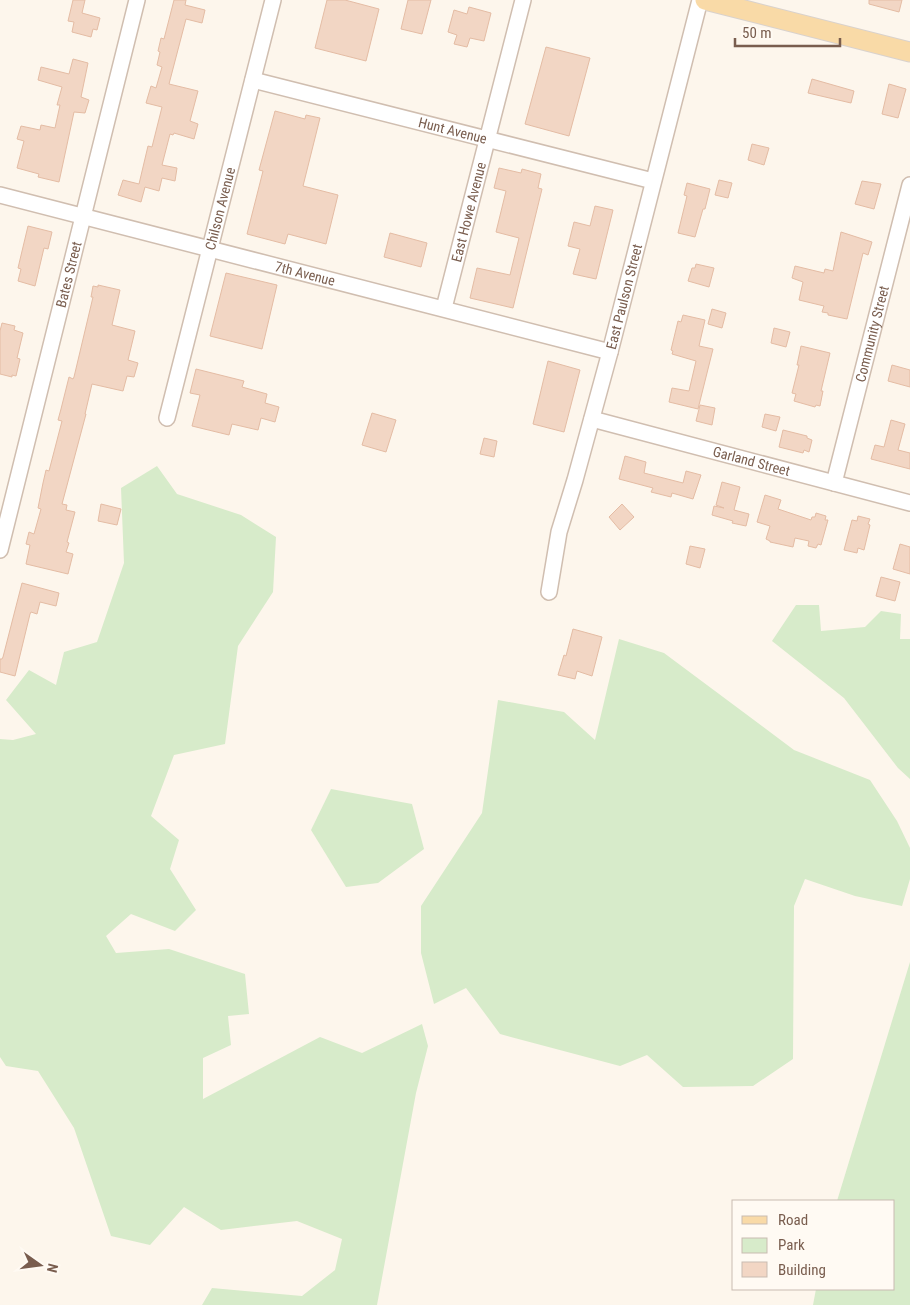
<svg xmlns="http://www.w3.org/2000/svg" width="910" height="1305" font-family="'Roboto Condensed',sans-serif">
<rect width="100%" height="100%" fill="#fdf6ec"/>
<g fill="#d7ebca">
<path d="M157 466 177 494 241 515 276 537 273 592 238 646 225 744 174 755 151 816 179 840 170 869 196 910 175 931 131 914 106 936 116 953 169 949 245 974 249 1014 228 1016 231 1045 203 1058V1099L320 1037 362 1053 422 1024 428 1046 416 1093 377 1305H202L212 1288 302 1296 335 1270 342 1239 297 1221 221 1230 184 1207 150 1245 111 1236 74 1128 38 1071 6 1066 0 1057V739L13 740 36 734 6 700 29 670 56 685 64 652 97 642 124 563 121 488Z"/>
<path d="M796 605H819L821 631 865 627 881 611 901 614 900 639H910V779L898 768 844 698 772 641Z"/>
<path d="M619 639 664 653 794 750 870 780 897 821 910 848V879L902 906 855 896 805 879 794 906 793 1059 753 1086 683 1087 647 1055 620 1066 500 1034 466 988 434 1004 421 953V906L482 813 498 700 564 712 595 740Z"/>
<path d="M331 789 412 804 424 849 378 883 346 887 311 830Z"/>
<path d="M910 962V1305H813L816 1289H894V1201H837Z"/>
</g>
<g fill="#f2d6c4" stroke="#e4bca4">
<path d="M73 0H85L82 13 100 18 97 30 93 29 91 37 72 32 74 22 68 21Z"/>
<path d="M174 0H186L185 5 205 10 202 23 186 19 169 84 198 91 190 121 198 124 194 139 174 133 173 135 170 134 162 165 177 168 175 181 162 178 159 191 145 187 141 202 118 195 123 180 139 184 148 146 152 147 162 107 146 103 151 86 156 88 162 67 157 65 160 52 158 51 161 38 164 39Z"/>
<path d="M327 0H345L379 9 366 61 315 48Z"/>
<path d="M408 0H431L422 34 401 29Z"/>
<path d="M869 0H902L899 12 869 4Z"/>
<path d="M469 7 491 13 484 41 470 38 467 47 454 44 457 35 448 32 454 10 467 14Z"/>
<path d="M546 47 590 58 569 136 525 124Z"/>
<path d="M73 59 88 63 81 97 89 100 85 113 74 112 59 182 38 177 39 174 17 168 24 141 17 139 21 126 40 130 41 125 55 128 60 105H57L62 87 38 80 41 67 69 74Z"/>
<path d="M812 79 854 91 851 103 808 93Z"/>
<path d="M889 84 906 89 898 118 882 114Z"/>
<path d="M275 111 305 119 306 115 320 118 303 186 338 195 326 244 288 234 285 244 247 234 263 171 259 170Z"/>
<path d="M752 144 769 148 764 165 748 160Z"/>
<path d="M499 168 521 173 522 169 541 174 538 188 542 189 513 308 470 298 477 268 510 275 519 238 496 232 506 191 494 188Z"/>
<path d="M719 180 732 183 728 198 715 195Z"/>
<path d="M862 181 881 184 874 209 855 204Z"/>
<path d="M687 183 710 189 705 209H703L695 237 678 233 687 196 684 195Z"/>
<path d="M595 206 613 210 596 279 573 274 580 249 568 246 574 222 590 226Z"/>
<path d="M28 226 52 232 48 249 44 248 35 286 18 281 21 269 18 268Z"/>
<path d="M841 232 872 242 868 255 863 253 847 319 828 315V313L822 312 824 306 799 300 803 282 792 278 795 266 824 273 825 269 833 271Z"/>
<path d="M390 233 427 243 421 267 384 257Z"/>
<path d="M696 264 714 268 709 287 688 281 692 268H695Z"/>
<path d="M226 273 277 285 262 349 210 336Z"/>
<path d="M98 285 120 290 112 325 135 331 128 360 138 363 134 377 127 376 123 391 92 384 85 414H86L62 504 67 505 66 510 75 512 67 542 69 543 66 552 73 554 68 574 26 564 30 545 26 544 29 532 34 534 41 509 38 508 43 483 46 470 49 471 62 421 58 420 61 409 69 377 73 379 74 377 93 297H91L93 286 98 287Z"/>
<path d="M712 309 726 313 722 328 708 324Z"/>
<path d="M683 315 705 320 699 346 713 349 698 409 669 402 672 388 689 391 696 361 672 354 673 351 671 350 678 321 681 322Z"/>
<path d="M2 323 15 326 14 330 23 333 17 358 20 359 16 376 12 375V377L0 374V331Z"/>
<path d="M774 328 790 332 786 347 771 343Z"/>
<path d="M801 346 830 353 821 391H823L820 406 816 405 815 407 794 401 796 394 792 393 799 365H797Z"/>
<path d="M548 361 580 370 564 432 533 424Z"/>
<path d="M892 365 910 370V387L888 381Z"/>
<path d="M196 369 244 381 242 387 267 394 265 403 279 407 275 422 261 418 258 430 232 424 229 435 192 426 200 395 190 393Z"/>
<path d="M700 405 715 408 712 425 696 421Z"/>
<path d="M372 413 396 420 386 452 362 445Z"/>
<path d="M765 414 780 417 776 431 762 427Z"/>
<path d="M891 420 905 424 898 450 910 453V469L871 459 875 445 884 447Z"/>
<path d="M783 430 807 436V438L812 440 809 452 804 450 803 453 779 447Z"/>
<path d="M484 438 497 441 494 457 480 454Z"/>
<path d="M625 456 646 462 644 473 683 483 686 471 701 475 693 499 672 493 671 497 651 492 653 488 619 479Z"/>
<path d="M722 482 740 487 734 510 749 514 746 526 732 523 733 521 712 515 714 506 724 508 716 505Z"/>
<path d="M765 495 781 500 778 509 811 520 812 517H815L816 513 826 516 825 520H828L821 545 818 544 816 548 808 546 809 541 795 538 793 547 770 542V541L766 539 770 526 757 522Z"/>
<path d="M101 504 121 509 117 525 98 521Z"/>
<path d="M622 504 634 517 620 530 609 517Z"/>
<path d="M858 516 870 519 868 524 870 525 864 550 858 548 857 553 844 550 852 520 857 521Z"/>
<path d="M900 544 910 547V574L893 569Z"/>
<path d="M690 546 705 549 700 568 686 564Z"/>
<path d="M881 577 900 582 895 601 876 596Z"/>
<path d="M22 583 59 593 56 606 40 602 37 614 31 612 30 614 15 676 0 672V659H2L3 657Z"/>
<path d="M573 629 602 637 592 676 577 671 575 679 558 675 564 655 566 656Z"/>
</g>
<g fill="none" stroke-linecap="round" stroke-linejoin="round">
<defs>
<g id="minor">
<path id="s1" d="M253 80 653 181"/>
<path id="s2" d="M0 195 610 352"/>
<path id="s3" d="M444 308 523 0"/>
<path id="s4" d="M167 418 273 0"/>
<path id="s5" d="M592 419 910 503"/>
<path id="s6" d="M834 483 910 185"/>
<path id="s7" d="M0 550 137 0"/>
<path id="s8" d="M549 592 559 532 575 480 610 352 700 0"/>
</g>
<path id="major" d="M705 0 910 52"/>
</defs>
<use href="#minor" stroke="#d0beb0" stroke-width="18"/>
<use href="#major" stroke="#d9d2cd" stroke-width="21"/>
<use href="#minor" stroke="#fff" stroke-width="15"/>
<use href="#major" stroke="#f9daa7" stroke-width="19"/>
</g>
<g text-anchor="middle" stroke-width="4" stroke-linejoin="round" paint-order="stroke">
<g font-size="14" fill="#795d4e" stroke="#fffaf3">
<text dy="5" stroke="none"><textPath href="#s1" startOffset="206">Hunt Avenue</textPath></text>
<text dy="5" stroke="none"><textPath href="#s4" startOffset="216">Chilson Avenue</textPath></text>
<text dy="5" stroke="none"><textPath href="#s3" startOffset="99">East Howe Avenue</textPath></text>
<text dy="5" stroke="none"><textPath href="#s2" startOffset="315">7th Avenue</textPath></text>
<text dy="5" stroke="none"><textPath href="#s7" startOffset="284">Bates Street</textPath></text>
<text dy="5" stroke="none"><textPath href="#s8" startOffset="305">East Paulson Street</textPath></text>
<text dy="5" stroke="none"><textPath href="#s6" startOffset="154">Community Street</textPath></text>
<text dy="5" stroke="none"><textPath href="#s5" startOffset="165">Garland Street</textPath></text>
</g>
</g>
<rect x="732" y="1200" width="162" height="90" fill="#fffaf3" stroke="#c9bbb1"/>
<rect x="742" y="1216" width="25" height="8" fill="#f9daa7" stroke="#c9bbb1"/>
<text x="778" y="1225" font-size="15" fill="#795d4e">Road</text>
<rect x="742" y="1238" width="25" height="15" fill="#d7ebca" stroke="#c9bbb1"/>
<text x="778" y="1250" font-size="15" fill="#795d4e">Park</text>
<rect x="742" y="1262" width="25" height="15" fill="#f2d6c4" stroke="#c9bbb1"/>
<text x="778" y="1275" font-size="15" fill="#795d4e">Building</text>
<g transform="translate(40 1265) rotate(104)" stroke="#fffaf3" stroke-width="4" paint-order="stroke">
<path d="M0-4L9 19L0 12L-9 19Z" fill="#795d4e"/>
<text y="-8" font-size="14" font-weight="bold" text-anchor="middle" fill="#795d4e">N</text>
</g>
<path d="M735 38v8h105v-8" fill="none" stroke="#795d4e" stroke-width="2.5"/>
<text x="742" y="38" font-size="15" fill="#795d4e" stroke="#fffaf3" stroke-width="4" paint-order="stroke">50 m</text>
</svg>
